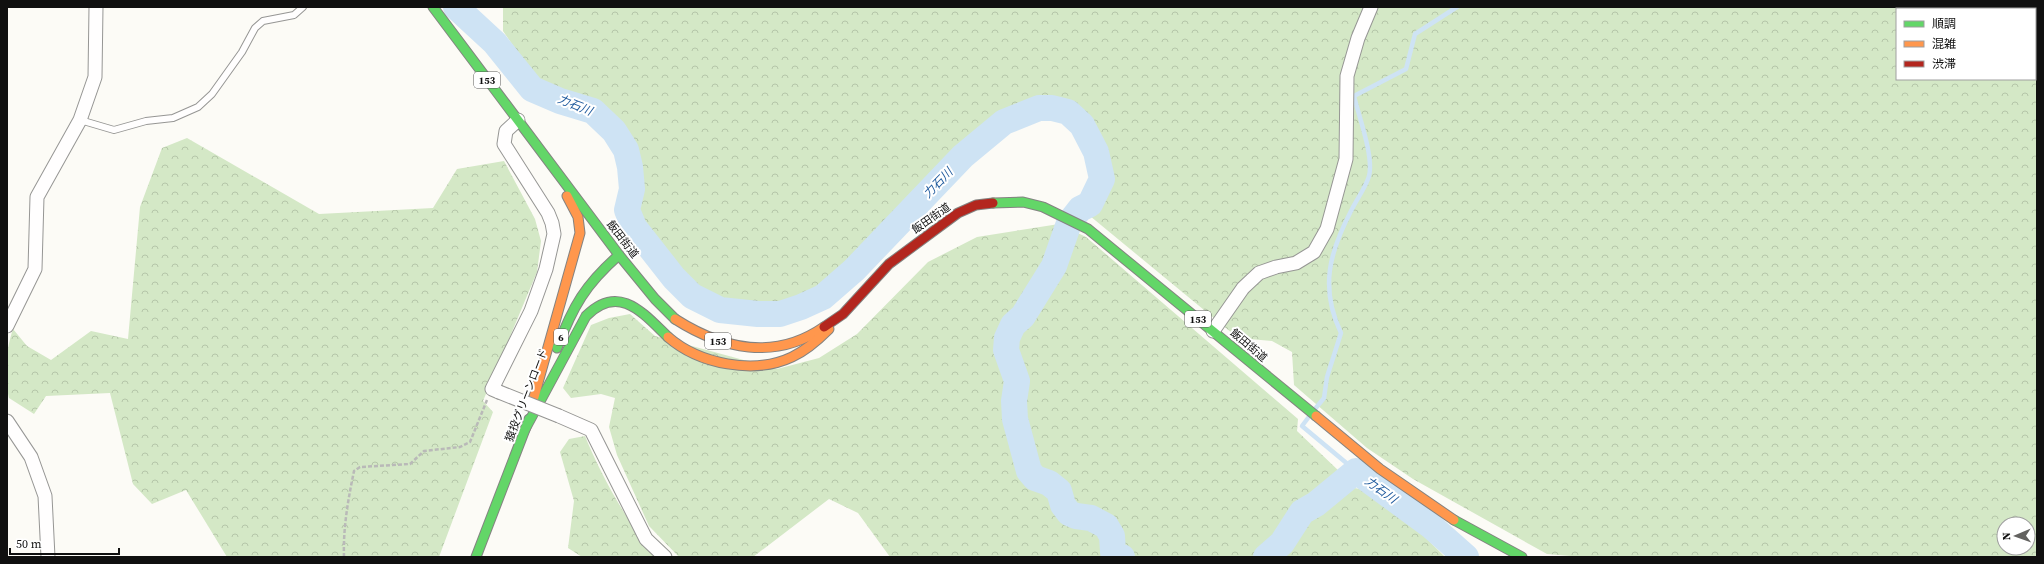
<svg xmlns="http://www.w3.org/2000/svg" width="2044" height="564" font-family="'Source Serif 4','Noto Sans JP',serif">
<defs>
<pattern id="forest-crowns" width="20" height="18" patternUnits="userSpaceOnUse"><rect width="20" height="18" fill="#d4e8c6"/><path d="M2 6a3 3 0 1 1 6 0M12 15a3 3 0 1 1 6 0" fill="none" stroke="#b5c6a9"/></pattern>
</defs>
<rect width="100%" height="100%" fill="#fcfbf6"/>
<g fill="url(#forest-crowns)" fill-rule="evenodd">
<path d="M503 7H2037V557H1582L1547 554 1413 479 1367 448 1294 385 1292 352 1272 341 1238 338 1090 216 1104 184 1105 170 1088 120 1066 106 1039 103 1008 111 962 149 856 255 840 277 808 301 785 308 758 309 715 300 696 292 676 276 651 247 638 217 637 157 613 116 582 99 541 86 503 31ZM1897 9H2035V79H1897ZM2004 524H2028V548H2004Z"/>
<path d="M187 138 319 214 433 208 457 169 504 161 535 219 541 241 537 272 483 401 493 412 439 557H227L186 490 152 504 133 484 110 393 46 396 34 414 9 398C3 376 6 350 13 329L27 346 51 360 91 331 128 339 140 207 162 148Z"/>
<path d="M1059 224 1086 237 1298 419 1297 431 1340 472 1341 483 1349 487 1371 491 1415 527 1445 557H890L858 513 829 499 753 557H679L649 526 617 455 609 427 615 398 601 394 571 398 563 388 591 325 609 318 630 314 655 336 777 369 819 358 857 334 928 262 977 237Z"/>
<path d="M585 436C600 473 630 530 659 557H582L568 548 574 501 560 452 569 439Z"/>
</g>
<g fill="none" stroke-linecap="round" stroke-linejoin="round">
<g stroke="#cee3f4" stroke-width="4.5">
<path d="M1315 409 1324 398 1327 377 1341 333C1319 287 1330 251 1352 209 1357 199 1366 187 1369 176 1374 157 1359 117 1354 96L1406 69 1415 34 1457 7"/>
<path d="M1308 418 1302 426 1356 471"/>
</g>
<g stroke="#cee3f4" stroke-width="26">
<path d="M456 7 495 43 532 89 560 101 593 111 614 131 626 150 630 167 632 189 627 210 634 227 674 278 692 296 720 310 758 314H780L801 307 823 297 854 270 963 156 1004 122 1039 108H1052L1068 112 1082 125 1096 152 1102 179 1090 204 1080 209 1069 223 1054 266 1023 316 1013 325 1007 338 1006 350 1017 381 1014 401 1015 419 1029 471 1035 478 1049 483 1059 491 1063 505 1069 513 1076 516 1091 518 1106 526 1112 536 1113 552 1122 557"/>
<path d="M1266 557 1282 543 1302 512 1316 504 1356 471 1431 526 1466 557"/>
</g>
<defs>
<path id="lane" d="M80 120 114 130 146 121 173 118 198 107 212 94 242 52 255 28 263 21 294 15 303 7"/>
<g id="street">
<path d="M7 326 35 269 37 197 80 120 95 77 96 7"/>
<path d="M1213 331 1243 288 1259 273 1276 267 1296 263 1314 252 1327 229 1346 159 1347 76 1358 38 1371 7"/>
<path d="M499 392 492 389 531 311 546 269 554 234 552 223 548 213 504 144 506 131 518 120"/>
<path d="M559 416 591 430 646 539 665 557"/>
<path d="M7 421 31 457 45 496 48 557"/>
</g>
<g id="fast">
<path d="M433 7 619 255 655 299 675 319"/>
<path d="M993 203 1023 202 1043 207 1088 229 1316 416"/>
<path d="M557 348C573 306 585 285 619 255"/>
<path d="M524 431 586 316C619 283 643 313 668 337"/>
<path d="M1454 520 1522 557"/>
<path d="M476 557 529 419"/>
</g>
<g id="slow">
<path d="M675 319C722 349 775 361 824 327"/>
<path d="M668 337C699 364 754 375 792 357 807 350 818 340 829 329"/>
<path d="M534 397 580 233 578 217 567 196"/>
<path d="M1316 416 1380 469 1454 520"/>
</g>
<path id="jam" d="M824 327 843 314 889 264 958 213 976 205 993 203"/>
</defs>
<use href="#lane" stroke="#969694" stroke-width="8"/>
<use href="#street" stroke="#969694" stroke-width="15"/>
<use href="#fast" stroke="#848381" stroke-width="11"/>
<use href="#slow" stroke="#848381" stroke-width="11"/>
<use href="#jam" stroke="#848381" stroke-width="11"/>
<path stroke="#b9b9b8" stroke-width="2.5" stroke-dasharray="4 2" stroke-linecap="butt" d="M344 557C343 528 348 500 354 471L360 467 410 464 424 451 460 447 470 442 487 400"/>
<use href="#lane" stroke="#fffefe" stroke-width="6"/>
<use href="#street" stroke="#fffefe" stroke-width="13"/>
<use href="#fast" stroke="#63d668" stroke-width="9"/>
<use href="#slow" stroke="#ff974d" stroke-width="9"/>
<use href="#jam" stroke="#b3261e" stroke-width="9"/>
<defs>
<path id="street-bridge" d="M499 392 559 416"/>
</defs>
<use href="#street-bridge" stroke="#969694" stroke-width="15" stroke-linecap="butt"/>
<use href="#street-bridge" stroke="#fffefe" stroke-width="13"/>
</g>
<g text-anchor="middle" stroke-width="4" stroke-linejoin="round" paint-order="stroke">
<g fill="#fff" stroke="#585858" stroke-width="1">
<rect x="474" y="72" width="26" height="16" rx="3"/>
<rect x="1185" y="311" width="26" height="16" rx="3"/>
<rect x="554" y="329" width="14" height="16" rx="3"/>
<rect x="705" y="333" width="26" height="16" rx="3"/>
</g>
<g font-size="10" font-weight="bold" fill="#101010">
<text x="487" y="84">153</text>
<text x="1198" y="323">153</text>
<text x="561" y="341">6</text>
<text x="718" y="345">153</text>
</g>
<g font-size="11" fill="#101010" stroke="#fff">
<text transform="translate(931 218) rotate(-35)" y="4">飯田街道</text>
<text transform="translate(623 239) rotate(52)" y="4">飯田街道</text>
<text transform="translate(1249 345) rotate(40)" y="4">飯田街道</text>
<text transform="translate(526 395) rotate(-69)" y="4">猿投グリーンロード</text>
</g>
<g font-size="12" font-style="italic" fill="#1f5a9d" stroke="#fff">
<text transform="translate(575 105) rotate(22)" y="4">力石川</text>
<text transform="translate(938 183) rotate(-46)" y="4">力石川</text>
<text transform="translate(1381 490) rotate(36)" y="4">力石川</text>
</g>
</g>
<rect width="2044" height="564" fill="none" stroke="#101010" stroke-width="16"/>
<rect x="1896" y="8" width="140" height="72" fill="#ffffff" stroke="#9f9f9f"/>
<rect x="1904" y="21" width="20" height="6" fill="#63d668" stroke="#9f9f9f"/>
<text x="1932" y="28" font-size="12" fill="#101010">順調</text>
<rect x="1904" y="41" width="20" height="6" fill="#ff974d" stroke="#9f9f9f"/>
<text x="1932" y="48" font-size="12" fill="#101010">混雑</text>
<rect x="1904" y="61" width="20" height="6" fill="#b3261e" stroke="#9f9f9f"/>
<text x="1932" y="68" font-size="12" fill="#101010">渋滞</text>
<g transform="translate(2016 536) rotate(268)"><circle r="19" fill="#ffffff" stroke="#9f9f9f"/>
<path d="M0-3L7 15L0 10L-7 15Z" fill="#636260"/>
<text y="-6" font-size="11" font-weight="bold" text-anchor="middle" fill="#101010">N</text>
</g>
<path d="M10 548v6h109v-6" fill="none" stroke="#101010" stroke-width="2"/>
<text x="16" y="548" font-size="12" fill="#101010" stroke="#ffffff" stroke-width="3" paint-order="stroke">50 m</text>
</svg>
